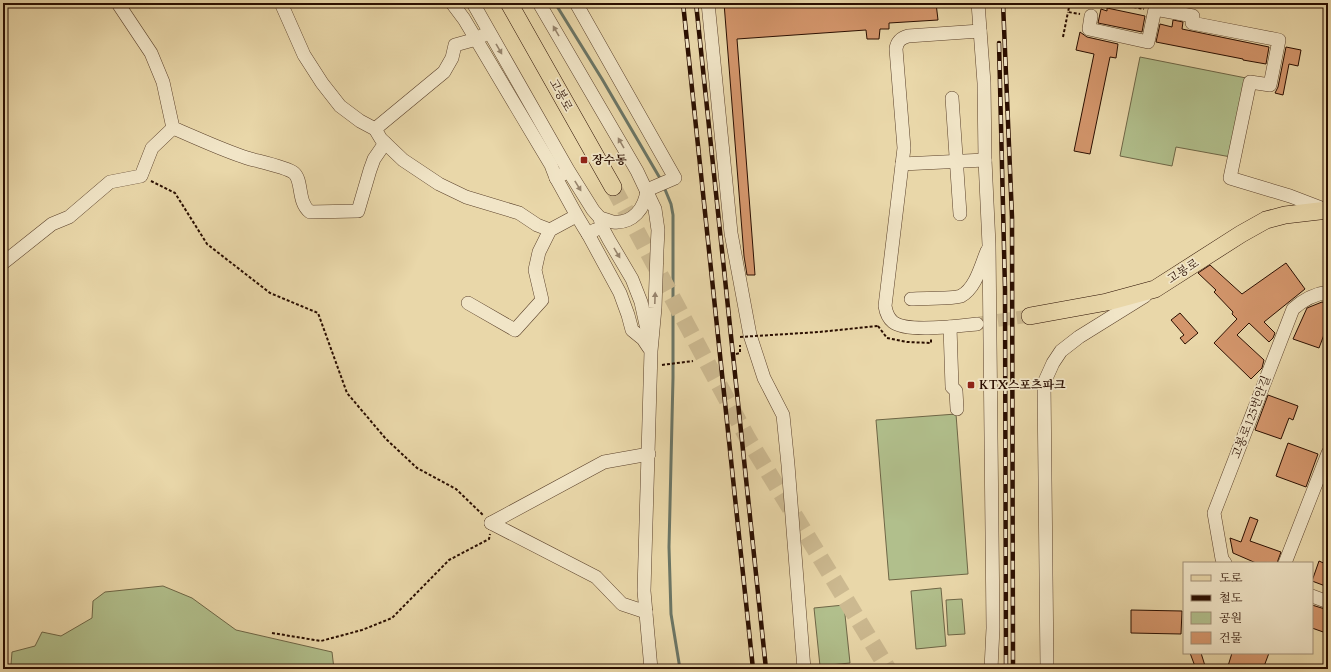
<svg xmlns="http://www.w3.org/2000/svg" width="1331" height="672" font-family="Cardo,'Noto Serif KR',serif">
<rect width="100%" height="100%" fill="#e9d7a9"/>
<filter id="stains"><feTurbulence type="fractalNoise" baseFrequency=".005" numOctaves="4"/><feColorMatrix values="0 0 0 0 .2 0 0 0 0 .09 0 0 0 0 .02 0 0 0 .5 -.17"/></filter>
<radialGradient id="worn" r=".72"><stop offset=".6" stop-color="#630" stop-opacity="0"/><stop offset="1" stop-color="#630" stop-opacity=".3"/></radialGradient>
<g fill="#b1bf8c" stroke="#6e6646">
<path d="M1140 57 1246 78 1231 157 1176 147 1172 166 1120 156Z"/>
<path d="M956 414 968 574 889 580 876 420Z"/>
<path d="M163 586 192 598 236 630 332 652 334 669 3 668V667L11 665 12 652 35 646 42 632 61 636 92 618 93 601 105 592Z"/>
<path d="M941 588 946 646 916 649 911 591Z"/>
<path d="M962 599 965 634 948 635 946 600Z"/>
<path d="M844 605 850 663 820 666 814 608Z"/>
</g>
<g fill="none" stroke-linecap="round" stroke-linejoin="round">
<g stroke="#6b7565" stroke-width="3">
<path d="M555 3 602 79 661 180"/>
<path d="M664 187 671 204 673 215V378L669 547 671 614 680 669"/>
</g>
</g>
<g fill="#d4966c" stroke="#2a0e00">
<path d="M724 3H936L938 20 889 23V29H880L879 39H867L866 30 737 39 755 275H747L744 256Z"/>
<path d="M1107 8 1145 16 1142 32 1098 23 1101 9 1107 11Z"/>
<path d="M1173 20 1183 22 1182 29 1269 47 1266 64 1243 60V59L1156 42 1160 24 1172 27Z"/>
<path d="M1080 32 1087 37 1118 44 1116 58 1110 57 1090 154 1074 151 1094 54 1076 50Z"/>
<path d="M1286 47 1301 50 1298 66 1289 64 1283 95 1275 93 1278 87Z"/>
<path d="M1286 263 1305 289 1264 322 1275 333 1273 338 1269 342 1249 323 1237 335 1264 360 1262 368 1251 379 1214 343 1237 319 1232 314 1233 312 1214 292 1216 290 1198 273 1210 265 1242 294Z"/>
<path d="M1322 302 1328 304V324L1319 348 1293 339 1307 308Z"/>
<path d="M1180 313 1198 333 1185 344 1180 338 1184 335 1171 320Z"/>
<path d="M1268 395 1298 406 1293 420 1289 418 1281 439 1255 430Z"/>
<path d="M1288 443 1318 454 1306 487 1276 476Z"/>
<path d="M1250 517 1258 520 1250 541 1281 552 1277 563H1256L1233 553 1230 538 1241 542Z"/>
<path d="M1319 561 1328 565V587L1312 581Z"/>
<path d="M1312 605 1328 610V627L1326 633 1312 628Z"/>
<path d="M1131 610 1182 611 1181 634 1131 633Z"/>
<path d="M1190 653H1201L1206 669H1196Z"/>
<path d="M1232 653H1269L1263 669H1237L1228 666Z"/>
</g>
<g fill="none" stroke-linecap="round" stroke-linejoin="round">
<path stroke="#ccb990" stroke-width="13" stroke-dasharray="13 6" stroke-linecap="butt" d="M979 323 1030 316"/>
<path stroke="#ccb990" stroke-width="17" stroke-dasharray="17 8" stroke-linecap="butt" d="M613 187 748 439 888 669"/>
<defs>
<g id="minor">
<path d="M120 3 119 5 151 53 163 82 173 128C197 138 222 150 247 158 257 161 287 167 294 173 303 181 297 202 310 212L358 211 370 170 374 159 385 143"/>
<path d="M281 3 304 55 322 83 340 106 360 121 375 129 381 139 403 160 439 184 466 197 519 213 537 225 550 230"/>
<path d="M452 3 464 19 539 145 551 165 556 178"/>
<path d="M473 3 568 170 593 210 600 218 602 227 609 240 632 279 641 302 648 334"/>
<path d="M539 3 637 171 655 209 658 230 657 250 655 308 651 351 644 591 651 669"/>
<path d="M576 3 675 178 647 190"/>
<path d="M708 3 731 233 750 335 764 378 783 415 788 465 804 669"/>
<path d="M978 3 984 83 985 160 989 245 993 628 991 669"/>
<path d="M1091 16 1089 29 1148 42 1155 9 1193 16 1192 23 1279 40 1270 85 1250 82 1230 178 1290 196 1324 209"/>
<path d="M952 98 960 214"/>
<path d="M375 129 444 72 452 58 455 45 473 40 484 35"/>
<path d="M902 164 985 160"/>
<path d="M563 174 556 178C567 197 576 216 588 234L595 230"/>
<path d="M600 218C604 219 609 221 613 222 633 224 645 208 647 190"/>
<path d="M588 234 620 293 628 315 632 330 643 339 649 348"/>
<path d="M3 263 52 224 69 217 110 182 141 176 152 148 173 128"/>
<path d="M911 299C921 298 954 299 961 296 976 288 981 265 987 251"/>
<path d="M468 303 515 330 542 300 535 270 539 252 550 230 576 216"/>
<path d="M977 324C958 326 907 333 893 322 888 318 886 312 885 306L904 148 896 49C897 41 901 38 908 36L980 31"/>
<path d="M950 327 952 387 956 391 957 409"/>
<path d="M491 523 596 577 622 604 646 612"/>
<path d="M491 523 604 462 649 454"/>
<path d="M1225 563 1222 559 1214 513 1293 309C1303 300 1314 294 1328 292"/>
<path d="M1285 563 1328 453"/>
<path d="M1312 596 1328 602"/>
<path d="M1047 669 1044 383 1053 363 1061 351 1079 337 1145 296"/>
</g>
<g id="major">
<path d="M509 3 613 187"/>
<path d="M1030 316 1107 302 1155 289 1241 234 1266 220 1285 215 1328 210"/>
</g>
</defs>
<use href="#minor" stroke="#5a402a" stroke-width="14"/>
<use href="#major" stroke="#2a0e00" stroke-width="18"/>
<g stroke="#2a0e00" stroke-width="2" stroke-dasharray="3 2" stroke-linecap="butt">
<path d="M1070 3 1068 12 1080 14"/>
<path d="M1114 3 1144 9"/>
<path d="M1063 37 1068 12"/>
<path d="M151 181 175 193 207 244 270 293 318 313 347 393 386 439 417 468 456 489 483 515"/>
<path d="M878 326 887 338 907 342 931 343V339"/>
<path d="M736 354 740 353V345"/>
<path d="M662 365 693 361"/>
<path d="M272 633 321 641 362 630 392 618 449 560 489 539 490 534"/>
<path d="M949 669 956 668 964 669"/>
</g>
<use href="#minor" stroke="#f1e5c7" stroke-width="13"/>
<use href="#major" stroke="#e9d7a9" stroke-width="17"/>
<defs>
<g id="rail">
<path d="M683 3 753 669"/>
<path d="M696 3 766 669"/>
<path d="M1003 3 1012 217 1013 669"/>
<path d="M999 43 1005 289 1006 669"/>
</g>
</defs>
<use href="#rail" stroke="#2a0e00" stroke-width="4.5"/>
<use href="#rail" stroke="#f1e5c7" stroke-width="3" stroke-dasharray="9" stroke-linecap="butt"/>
<path stroke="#2a0e00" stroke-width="2" stroke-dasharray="3 2" stroke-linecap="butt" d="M740 337 819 332 878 326"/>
</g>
<defs><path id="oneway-solid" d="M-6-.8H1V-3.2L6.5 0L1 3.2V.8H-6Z"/></defs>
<g fill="#97846d">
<use href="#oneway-solid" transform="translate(556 31) rotate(-120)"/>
<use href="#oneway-solid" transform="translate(499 49) rotate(60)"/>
<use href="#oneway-solid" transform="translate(621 143) rotate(-120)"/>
<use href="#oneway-solid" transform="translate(578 186) rotate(58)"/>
<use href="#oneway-solid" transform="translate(617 253) rotate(59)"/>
<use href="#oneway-solid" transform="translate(655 298) rotate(-88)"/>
</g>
<g fill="#8f2418" stroke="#f1e5c7" stroke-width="1.5">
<rect x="580" y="156" width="8" height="8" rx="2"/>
<rect x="967" y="381" width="8" height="8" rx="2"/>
</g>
<g text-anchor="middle" stroke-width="3.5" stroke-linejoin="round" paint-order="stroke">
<g font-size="12" fill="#2a0e00" stroke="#f1e5c7">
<text transform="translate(561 95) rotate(61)" y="4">고봉로</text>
<text transform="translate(1183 271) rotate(-33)" y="4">고봉로</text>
<text transform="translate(1251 417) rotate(-69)" y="4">고봉로125번안길</text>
</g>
<g font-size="12" font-weight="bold" fill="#2a0e00" stroke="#f1e5c7" text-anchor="start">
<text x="592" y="164">장수동</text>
<text x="979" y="389">KTX스포츠파크</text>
</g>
</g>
<rect width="1331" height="672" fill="none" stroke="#e9d7a9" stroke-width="16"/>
<rect x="4" y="4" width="1323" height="664" fill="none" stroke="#2a0e00" stroke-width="2"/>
<rect x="8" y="8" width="1315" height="656" fill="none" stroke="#2a0e00"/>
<rect x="1183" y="562" width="130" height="92" fill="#f1e5c7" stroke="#a18f77"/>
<rect x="1191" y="575" width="20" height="6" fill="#e9d7a9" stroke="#a18f77"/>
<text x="1219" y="582" font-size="12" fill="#2a0e00">도로</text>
<rect x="1191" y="595" width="20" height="6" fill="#2a0e00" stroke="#a18f77"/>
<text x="1219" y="602" font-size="12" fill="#2a0e00">철도</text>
<rect x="1191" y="612" width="20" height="12" fill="#b1bf8c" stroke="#a18f77"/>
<text x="1219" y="622" font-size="12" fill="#2a0e00">공원</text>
<rect x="1191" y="632" width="20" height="12" fill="#d4966c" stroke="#a18f77"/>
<text x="1219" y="642" font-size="12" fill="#2a0e00">건물</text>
<rect width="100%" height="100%" filter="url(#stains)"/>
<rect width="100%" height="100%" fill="url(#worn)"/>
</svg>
